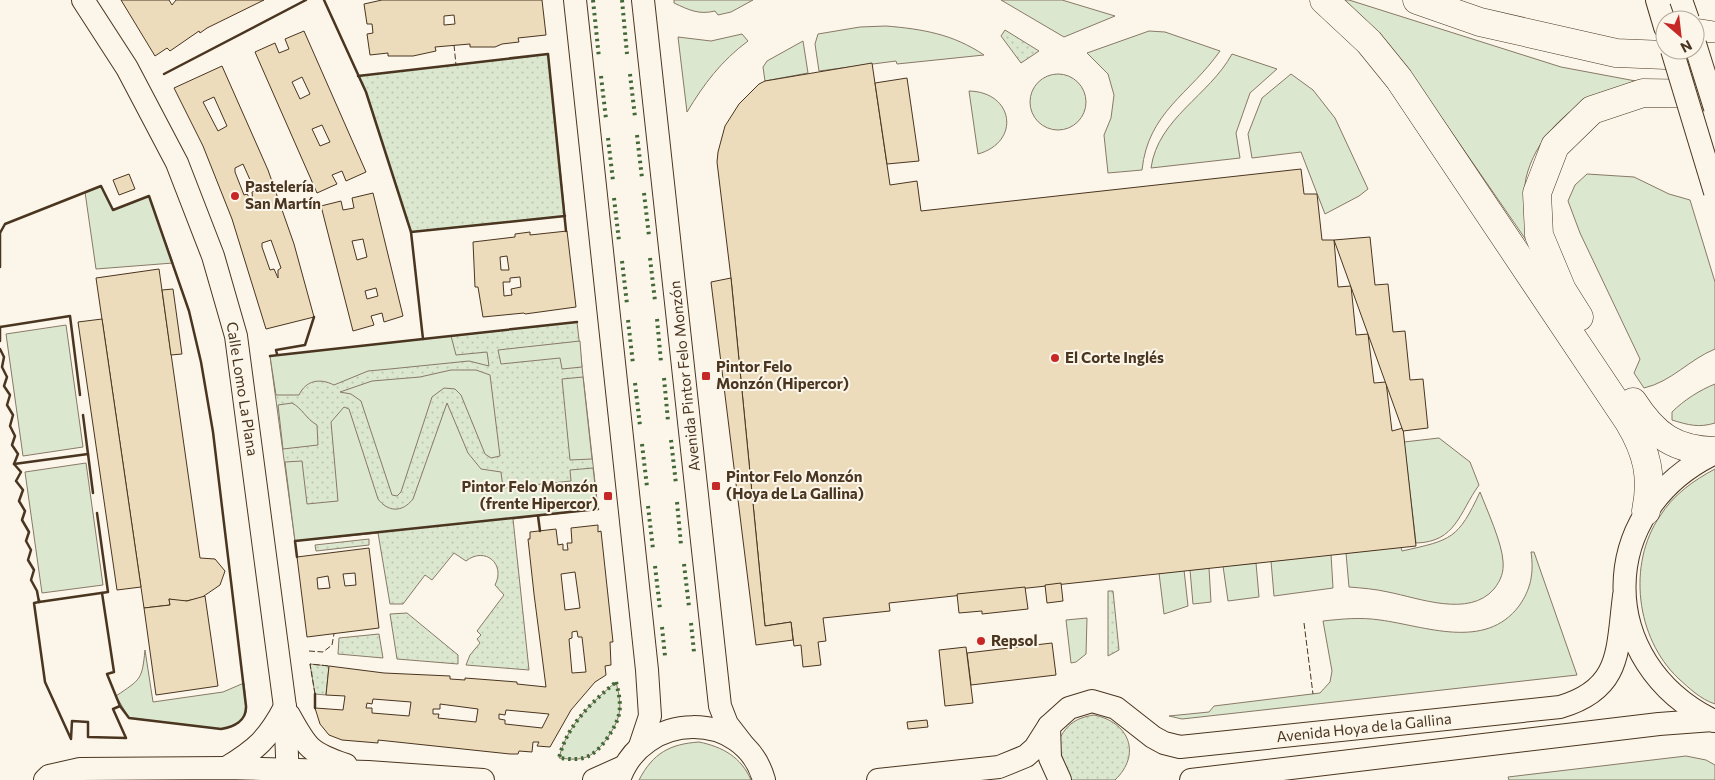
<svg xmlns="http://www.w3.org/2000/svg" width="1715" height="780" font-family="Commissioner,sans-serif">
<defs>
<pattern id="grass-dots" width="8" height="8" patternUnits="userSpaceOnUse" patternTransform="scale(1.25)"><rect width="8" height="8" fill="#dce7d0"/><path d="M2 2h.1M6 6h.1" fill="none" stroke="#bec7b2" stroke-width="1.8" stroke-linecap="round"/></pattern>
</defs>
<rect width="100%" height="100%" fill="#fbf6e9"/>
<g fill="url(#grass-dots)" stroke="#887966">
<path d="M1005 30 1039 51 1021 63 1001 36Z"/>
<path d="M548 54 565 216 411 232 366 92 358 76Z"/>
<path d="M577 322 598 509 513 519 529 670 466 665 470 655 480 643 477 639 481 635 477 631 504 595 495 585C506 564 485 546 466 561L454 553 432 580 425 575 403 604H390L378 533 295 541 270 356Z"/>
<path d="M369 539V545L316 551 315 545Z"/>
<path d="M1108 591H1113L1119 650 1108 656Z"/>
<path d="M407 613 458 655V664L397 659 390 614Z"/>
<path d="M379 634 383 658 338 654 339 638Z"/>
<path d="M310 664 329 666 326 695 315 694Z"/>
<path d="M1094 715C1129 722 1142 754 1115 780H1071L1057 744C1065 726 1074 718 1094 715Z"/>
</g>
<g fill="#dce7d0" stroke="#887966">
<path d="M674 0H753L731 12 718 15 715 11C699 15 689 10 674 3Z"/>
<path d="M1001 0H1062L1115 16 1064 37Z"/>
<path d="M1338 0H1349L1561 67 1641 82C1628 86 1612 88 1600 93 1565 110 1535 140 1526 178 1521 200 1530 228 1533 250L1428 98Z"/>
<path d="M886 26C922 29 953 34 984 55L897 64 896 61 819 71 815 44 818 34 860 27Z"/>
<path d="M1149 31 1165 32 1220 51C1190 94 1148 112 1142 170L1108 173 1104 135 1111 118 1114 95 1108 74 1087 53Z"/>
<path d="M742 34 748 41C721 61 704 84 687 112L678 37 711 41Z"/>
<path d="M803 41 808 73 765 81 763 67 767 61Z"/>
<path d="M1232 54 1277 69 1250 93 1236 133 1240 158 1151 168C1158 118 1209 96 1232 54Z"/>
<path d="M1291 74 1313 90 1335 118 1368 189 1359 196 1325 214 1301 152 1252 158 1248 134 1262 98Z"/>
<circle cx="1058" cy="102" r="28"/>
<path d="M969 91C1014 92 1021 142 978 154Z"/>
<path d="M1587 174 1634 177 1669 194 1690 200 1715 282V349C1690 359 1671 382 1644 388L1634 373 1640 359 1580 233 1568 201 1575 185Z"/>
<path d="M101 186 113 210 149 196 173 263 96 269 85 192Z"/>
<path d="M66 325 83 447 23 456 6 334Z"/>
<path d="M451 336 456 355 487 352 489 366 469 361 390 369 368 371 334 385C320 378 306 380 299 395H276L270 356Z"/>
<path d="M580 341 582 367 562 369 560 358 501 364 498 350Z"/>
<path d="M451 370H476L490 375 500 456 491 458 485 454 461 395 455 389 444 388 432 397 401 492 397 496 392 495 361 401 351 394 340 392 372 381 420 377Z"/>
<path d="M583 377 592 459 570 460 562 379Z"/>
<path d="M1715 384V423C1699 428 1688 425 1672 420V412C1684 400 1700 390 1715 384Z"/>
<path d="M292 403C302 408 306 419 317 425L318 445 283 449 278 405Z"/>
<path d="M447 403 468 453 481 469 501 472 503 488 571 481 570 470 593 468 598 509 295 541 285 462 302 461 307 504 338 501 331 422 344 407 349 409 378 499C388 512 402 513 413 499Z"/>
<path d="M1439 438 1470 462 1479 485C1459 513 1456 542 1416 543L1404 442Z"/>
<path d="M86 463 103 585 42 593 25 472Z"/>
<path d="M1715 469V704C1700 699 1689 688 1678 678 1636 638 1627 564 1660 516 1673 495 1694 480 1715 469Z"/>
<path d="M1480 492C1487 510 1502 543 1503 561 1504 572 1501 580 1494 589 1469 618 1419 598 1388 592 1375 589 1362 588 1349 587L1346 553 1401 547 1402 551C1452 540 1458 539 1480 492Z"/>
<path d="M1531 552H1534L1577 675 1182 719 1169 716 1209 712 1214 706 1320 693 1330 682 1332 671 1323 621C1342 619 1360 617 1380 620 1425 626 1485 651 1519 606 1531 589 1534 573 1531 552Z"/>
<path d="M1331 554 1333 588 1274 596 1271 561Z"/>
<path d="M1256 563 1259 597 1228 601 1223 566Z"/>
<path d="M1209 568 1211 602 1193 604 1190 570Z"/>
<path d="M1184 570 1188 606 1164 614 1159 573Z"/>
<path d="M1087 618 1086 654 1076 662 1071 663 1066 620Z"/>
<path d="M145 650 153 702 223 692 244 683C246 706 251 725 221 729L129 718 116 696C141 679 142 680 145 650Z"/>
<path d="M616 682C623 709 621 718 606 740 591 759 583 761 559 758 567 725 591 703 616 682Z"/>
<path d="M699 742C723 747 741 757 751 780H639C653 753 670 744 699 742Z"/>
<path d="M1686 756 1706 760 1715 765V780H1509L1508 777Z"/>
</g>
<g fill="#ecdcbc" stroke="#4a3520" fill-rule="evenodd">
<path d="M121 0H169L172 5 176 0H264L207 28 200 33 199 31 170 51 167 48 155 56Z"/>
<path d="M382 0H542L546 35 518 38 519 42 502 44 495 47H470V44L435 47 436 51 413 56H388V53L370 55 367 34 373 33 372 24H367L364 4ZM454 15 455 24 444 25V16Z"/>
<path d="M304 31 366 172 346 181 342 171 332 175 337 184 317 193 255 52 275 43 279 53 289 49 285 39ZM302 77 310 94 300 99 292 82ZM322 125 330 142 320 146 312 129Z"/>
<path d="M872 63 890 185 917 181 921 211 1301 169 1304 194H1317L1322 240H1334L1338 287 1351 286 1356 335 1368 334 1374 383 1386 382 1392 431 1403 428 1416 546 889 603 890 611 823 618 826 641 818 642 821 665 803 667 801 645 794 646 791 622 765 626 731 278 717 162 718 152 725 126 739 104 759 84 765 81Z"/>
<path d="M222 66 268 170 294 244 314 317 266 329 232 219 203 146 174 88ZM214 97 227 126 218 131 203 102ZM243 164 255 191 252 192 253 203 247 194 244 195 235 172V168ZM271 240 281 268 278 270V278L274 269 270 270 262 247V243Z"/>
<path d="M907 78 919 161 887 164 875 83Z"/>
<path d="M129 174 135 189 119 195 113 180Z"/>
<path d="M373 193 403 316 384 322 382 313 371 316 374 325 353 331 321 206 341 201 343 210 354 208 352 198ZM363 239 367 257 357 260 352 241ZM376 288 378 296 367 299 365 291Z"/>
<path d="M567 231 576 307 525 314 524 313 483 317 478 287H475L473 242 515 237V234L530 232V235ZM507 256 509 270H501L500 257ZM520 277 521 287 511 289 512 295 504 296 503 282H510V278Z"/>
<path d="M1370 237 1375 285 1388 284 1393 332 1405 331 1410 380 1423 379 1428 428 1403 431 1334 240Z"/>
<path d="M159 269 200 558 215 559 225 571 220 585 201 598 181 602 169 599 170 605 144 608 96 278Z"/>
<path d="M731 278 765 626 791 622 793 640 756 645 711 282Z"/>
<path d="M173 289 182 354 171 355 162 290Z"/>
<path d="M102 319 141 587 117 590 78 322Z"/>
<path d="M598 525V532L601 531 613 642H610L611 665 605 666 606 675 595 682 571 710 550 747 537 746 539 742H533L532 752 519 751 518 754H510L378 740V743L342 740 329 735 320 724 315 708 343 710 345 696 326 695 329 666 384 673 450 676V679L465 680V678L517 682V684L546 687 534 594 528 539H530V532L556 529 558 545 563 544V550H568L567 543H572L571 528ZM575 572 580 608 565 610 561 574ZM577 631 578 637H582L586 672 572 673 569 639 572 638V632ZM373 699 411 702 409 716 372 713V708H366L367 703 372 704ZM440 704 478 709 476 722 438 718 439 714H433V709H440ZM506 710 549 714 542 728 505 724V720L499 719V714L505 715Z"/>
<path d="M369 548 379 628 307 637 297 557ZM355 573 356 585 345 586 343 574ZM328 576 330 588 318 589 317 578Z"/>
<path d="M1061 583 1063 601 1047 603 1045 585Z"/>
<path d="M1025 587 1028 609 982 614V611L959 613 957 594Z"/>
<path d="M205 596 218 686 156 695 144 608 170 605 169 599 187 601Z"/>
<path d="M1052 643 1056 675 971 685 967 653Z"/>
<path d="M966 647 973 703 945 706 939 650Z"/>
<path d="M927 720 928 727 908 729 907 722Z"/>
</g>
<g fill="none" stroke-linecap="round" stroke-linejoin="round">
<defs>
<g id="minor">
<path d="M83 0 127 68 177 163 213 256 236 336 285 707 288 780"/>
<path d="M575 0 647 670 650 716 640 746"/>
<path d="M643 0 720 706 727 724 744 746"/>
<path d="M1657 0 1665 27"/>
<path d="M289 715C307 748 310 753 346 765"/>
<path d="M1714 721C1594 663 1595 510 1715 453"/>
<path d="M1049 726 1050 758 1060 780"/>
<path d="M226 768C257 749 268 739 285 707"/>
<path d="M45 780 49 776 80 769 226 768 368 772 483 780"/>
<path d="M594 780 623 767"/>
<path d="M619 780C642 711 744 708 764 780"/>
<path d="M878 780 999 767 1026 756 1035 748 1049 726 1069 708 1092 701 1116 708 1153 737 1164 743 1180 747 1560 707C1622 689 1617 650 1624 596"/>
<path d="M1191 780 1659 724 1713 720"/>
</g>
<g id="highway">
<path d="M1324 0 1369 42 1399 79 1629 422C1647 452 1653 477 1646 511"/>
<path d="M1417 0 1480 22 1616 53 1715 57"/>
<path d="M1670 0 1715 7"/>
<path d="M1579 317 1562 290 1539 235 1537 193 1555 146 1592 110 1643 93 1710 94"/>
<path d="M1633 402C1655 436 1675 450 1715 451"/>
</g>
</defs>
<use href="#minor" stroke="#4a3520" stroke-width="24"/>
<use href="#highway" stroke="#4a3520" stroke-width="29"/>
<use href="#minor" stroke="#fbf6e9" stroke-width="22"/>
<use href="#highway" stroke="#fbf6e9" stroke-width="28"/>
<defs>
<g id="minor-bridge">
<path d="M1681 0 1688 20"/>
<path d="M1695 44 1715 108"/>
<path d="M1672 50 1715 192"/>
</g>
</defs>
<use href="#minor-bridge" stroke="#4a3520" stroke-width="24" stroke-linecap="butt"/>
<use href="#minor-bridge" stroke="#fbf6e9" stroke-width="22"/>
<g stroke="#436837" stroke-width="4" stroke-dasharray="2.5 4" stroke-linecap="butt">
<path d="M593 0 599 58"/>
<path d="M622 0 627 54"/>
<path d="M630 74 635 117"/>
<path d="M601 76 606 119"/>
<path d="M637 135 642 178"/>
<path d="M608 138 613 181"/>
<path d="M644 193 649 236"/>
<path d="M614 198 619 241"/>
<path d="M650 258 655 301"/>
<path d="M622 261 627 304"/>
<path d="M657 319 661 362"/>
<path d="M628 320 633 364"/>
<path d="M664 378 668 421"/>
<path d="M635 383 640 426"/>
<path d="M671 440 676 484"/>
<path d="M642 444 647 487"/>
<path d="M677 502 681 545"/>
<path d="M648 506 653 549"/>
<path d="M684 564 689 607"/>
<path d="M655 566 660 609"/>
<path d="M691 623 694 652"/>
<path d="M662 627 665 656"/>
<path d="M616 682C623 709 621 718 606 740 591 759 583 761 559 758 567 725 591 703 616 682Z"/>
</g>
<g stroke="#4a3520" stroke-width="1" stroke-dasharray="6 2.5" stroke-linecap="butt">
<path d="M454 45 456 65"/>
<path d="M1304 623 1313 694"/>
<path d="M309 651 323 652 332 645 334 634"/>
<path d="M315 694 310 664 329 666"/>
</g>
<g stroke="#4a3520" stroke-width="2.5">
<path d="M164 74 306 0"/>
<path d="M358 76 548 54 566 231"/>
<path d="M411 232 565 216"/>
<path d="M0 267V233L5 224 101 186 113 210 149 196 189 311 201 362 213 432 246 706C247 721 233 727 221 729L129 718 120 706 113 709 126 738 88 737V722L72 721 71 739 45 682 34 603 39 602 37 591 31 580 34 570 28 560 31 550 26 541 29 532 22 520 25 511 19 501 23 490 16 481 21 472 14 464 18 454 12 445 15 436 10 426 13 415 7 405 10 395 4 386 7 377 2 367 4 357 0 349"/>
<path d="M0 327 70 316 80 395"/>
<path d="M0 327V341"/>
<path d="M423 339 577 322"/>
<path d="M277 354 276 350 305 345 314 317"/>
<path d="M270 356 423 339 411 232 366 92 324 0"/>
<path d="M83 415 93 493"/>
<path d="M14 464 88 454"/>
<path d="M538 516 540 531"/>
<path d="M297 557 295 541 598 509"/>
<path d="M102 593 114 672 107 674 120 706"/>
<path d="M39 600V602L108 592 97 513"/>
<path d="M315 694V708"/>
</g>
</g>
<g fill="#c62828" stroke="#fbf6e9" stroke-width="2">
<circle cx="235" cy="196" r="5"/>
<circle cx="1055" cy="358" r="5"/>
<rect x="701" y="371" width="10" height="10" rx="2.5"/>
<rect x="711" y="481" width="10" height="10" rx="2.5"/>
<rect x="603" y="491" width="10" height="10" rx="2.5"/>
<circle cx="981" cy="641" r="5"/>
</g>
<g text-anchor="middle" stroke-width="4" stroke-linejoin="round" paint-order="stroke">
<g font-size="15" font-weight="bold" fill="#4a3520" stroke="#fbf6e9" text-anchor="start">
<text x="245" y="192">Pastelería<tspan x="245" dy="17">San Martín</tspan></text>
<text x="1065" y="363">El Corte Inglés</text>
<text x="716" y="372">Pintor Felo<tspan x="716" dy="17">Monzón (Hipercor)</tspan></text>
<text x="726" y="482">Pintor Felo Monzón<tspan x="726" dy="17">(Hoya de La Gallina)</tspan></text>
<text x="598" y="492" text-anchor="end">Pintor Felo Monzón<tspan x="598" dy="17">(frente Hipercor)</tspan></text>
<text x="991" y="646">Repsol</text>
</g>
<g font-size="15" fill="#4a3520" stroke="#fbf6e9">
<text transform="translate(685 376) rotate(-96)" y="5">Avenida Pintor Felo Monzón</text>
<text transform="translate(242 389) rotate(81)" y="5">Calle Lomo La Plana</text>
<text transform="translate(1364 728) rotate(-6)" y="5">Avenida Hoya de la Gallina</text>
</g>
</g>
<g transform="translate(1680 35) rotate(152)"><circle r="24" fill="#fbf6e9" stroke="#b4a999"/>
<path d="M0-4L9 19L0 12L-9 19Z" fill="#c62828"/>
<text y="-8" font-size="14" font-weight="bold" text-anchor="middle" fill="#4a3520">N</text>
</g>
</svg>
